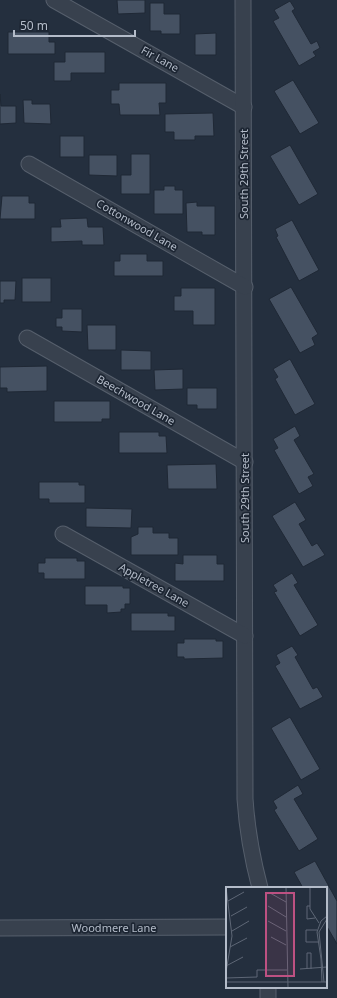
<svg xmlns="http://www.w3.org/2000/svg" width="337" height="998" font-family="'Noto Sans',sans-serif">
<rect width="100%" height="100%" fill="#242f3e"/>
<g fill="#455162" stroke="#1f2835">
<path d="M117 0H145V13L118 14Z"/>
<path d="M290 1 295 9 292 11 311 44 317 41 320 48 313 52 316 56 299 66 273 21 279 18 274 10Z"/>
<path d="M150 3H164V14H180V34H161V31H150Z"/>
<path d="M8 32H49V42H55V54H8Z"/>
<path d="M216 33V55H195V34Z"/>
<path d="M65 52H105V73H71V81H54V62H65Z"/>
<path d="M293 80 319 123 300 134 274 91Z"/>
<path d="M119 83H166V103H159L160 115H120L119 104H111V90H119Z"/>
<path d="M0 94 1 106H16V123L0 124Z"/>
<path d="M23 100H32V104H50L51 124 24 123Z"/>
<path d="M213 113 214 136H195V140H174V132H165V114Z"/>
<rect x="60" y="136" width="24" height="21"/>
<path d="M290 145 318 194 299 205 270 156Z"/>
<path d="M131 154H150V194H121V175H131Z"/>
<path d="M89 155H117V176L89 175Z"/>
<path d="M164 186H175V190H183V214H154V190H164Z"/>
<path d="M2 196H29V203H35V219H0Z"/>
<path d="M197 202V206H215V235H202V232H187L186 203Z"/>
<path d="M87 218 88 227H103L104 245H82V241L51 242V227H61L60 219Z"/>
<path d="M292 220 319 270 299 281 276 237 278 236 275 229Z"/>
<path d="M120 254H147V261H163V276H114V261H120Z"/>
<rect x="22" y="278" width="29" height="24"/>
<path d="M0 281H16L15 300H4V303H0Z"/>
<path d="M291 287 318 334 312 338 315 345 300 353 269 299Z"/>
<path d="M181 288H215V325H193V311H174V296H181Z"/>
<path d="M62 309H82V332L62 331V327H56V318H62Z"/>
<path d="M87 325H116V350H88Z"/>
<path d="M121 350 151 351V370H121Z"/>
<path d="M290 359 315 404 295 415 275 379 278 377 273 369Z"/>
<path d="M47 366V391L7 392V388H0V367Z"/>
<path d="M183 369V389L155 390 154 370Z"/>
<path d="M187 388H217V409H197V405H187Z"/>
<path d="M54 401H110V419H102V422H54Z"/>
<path d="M295 426 300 436 294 440 314 474 308 477 313 486 299 494 274 450 278 448 273 439Z"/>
<path d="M119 432H159V436H166L167 453H119Z"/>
<path d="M216 464 217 489H168L167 465Z"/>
<path d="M39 482H79V485H85V503H49V499H39Z"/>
<path d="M295 502 306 520 299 524 312 546 317 543 325 555 303 567 272 516Z"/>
<path d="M86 508 132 509 131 528 86 527Z"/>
<path d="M138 527H153V533H169V538H178V555H131V537L138 534Z"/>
<path d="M183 555H217V564H224V581H175V563L183 564Z"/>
<path d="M45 558H77V561H85V579H44V573H38V563H45Z"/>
<path d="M292 573 298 583 294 585 318 625 300 636 274 592 277 591 273 585Z"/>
<path d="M85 586H123V588H130V604H125V609H121V612L107 613V605H85Z"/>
<path d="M131 613H168V616H175V631H131Z"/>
<path d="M184 639H216V641H223V658L184 659V657H177V643H184Z"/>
<path d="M292 646 298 655 295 657 313 689 317 687 323 697 300 709 275 666 280 663 276 655Z"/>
<path d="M290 717 320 769 301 780 271 728Z"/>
<path d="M298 785 303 794 294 799 318 839 299 851 274 810 277 808 273 801Z"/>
<path d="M315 861 337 901V944L326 925V888H303L294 872Z"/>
</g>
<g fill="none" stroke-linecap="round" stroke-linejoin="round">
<defs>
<g id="minor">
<path d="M54 0 244 107"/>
<path d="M243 0 245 799C247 829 252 858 260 888"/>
<path d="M29 164 245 287"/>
<path d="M27 338 245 462"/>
<path d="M63 534 245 636"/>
<path d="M0 928 227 927"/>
<path d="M268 987V998"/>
</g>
</defs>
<use href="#minor" stroke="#565f6c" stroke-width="17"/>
<use href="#minor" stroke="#38414e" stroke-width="15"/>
</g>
<g text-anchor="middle" stroke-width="3.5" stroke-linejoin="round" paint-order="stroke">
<g font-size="11" fill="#b4bcc9" stroke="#1d2633">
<text transform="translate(160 59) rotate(29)" y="4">Fir Lane</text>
<text transform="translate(244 174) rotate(-90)" y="4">South 29th Street</text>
<text transform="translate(137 225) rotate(30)" y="4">Cottonwood Lane</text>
<text transform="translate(136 400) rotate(30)" y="4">Beechwood Lane</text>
<text transform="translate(245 498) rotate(-90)" y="4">South 29th Street</text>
<text transform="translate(154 585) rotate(29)" y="4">Appletree Lane</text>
<text x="114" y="932">Woodmere Lane</text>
</g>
</g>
<g transform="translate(226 887)">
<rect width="101" height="101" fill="#242f3e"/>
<path fill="none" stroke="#5e6776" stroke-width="1" d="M60 0 62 101M84 0V22L93 36M44 6 60 15M2 14 18 5M42 19 60 30M84 19H81V32L89 31M5 29 21 20M42 34 60 44M91 43H80V55H92M6 44 23 34M45 50 60 58M4 60 21 51M0 79 17 70M74 82 101 80M81 82V66H85V82M0 85 6 49 0 0M0 91 31 90V83H61M0 95H101M96 95 95 72 91 45 95 34 101 29M98 95 93 45 101 32"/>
<path fill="#bd5182" fill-opacity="0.15" stroke="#bd5182" stroke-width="2" d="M40 6H68V89H40Z"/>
<rect width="101" height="101" fill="none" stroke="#b4bcc9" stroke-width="2"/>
</g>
<path d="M14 30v6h121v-6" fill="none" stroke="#b4bcc9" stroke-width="2"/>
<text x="20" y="30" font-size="12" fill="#b4bcc9" stroke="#1d2633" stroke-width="3" paint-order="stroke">50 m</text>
</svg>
